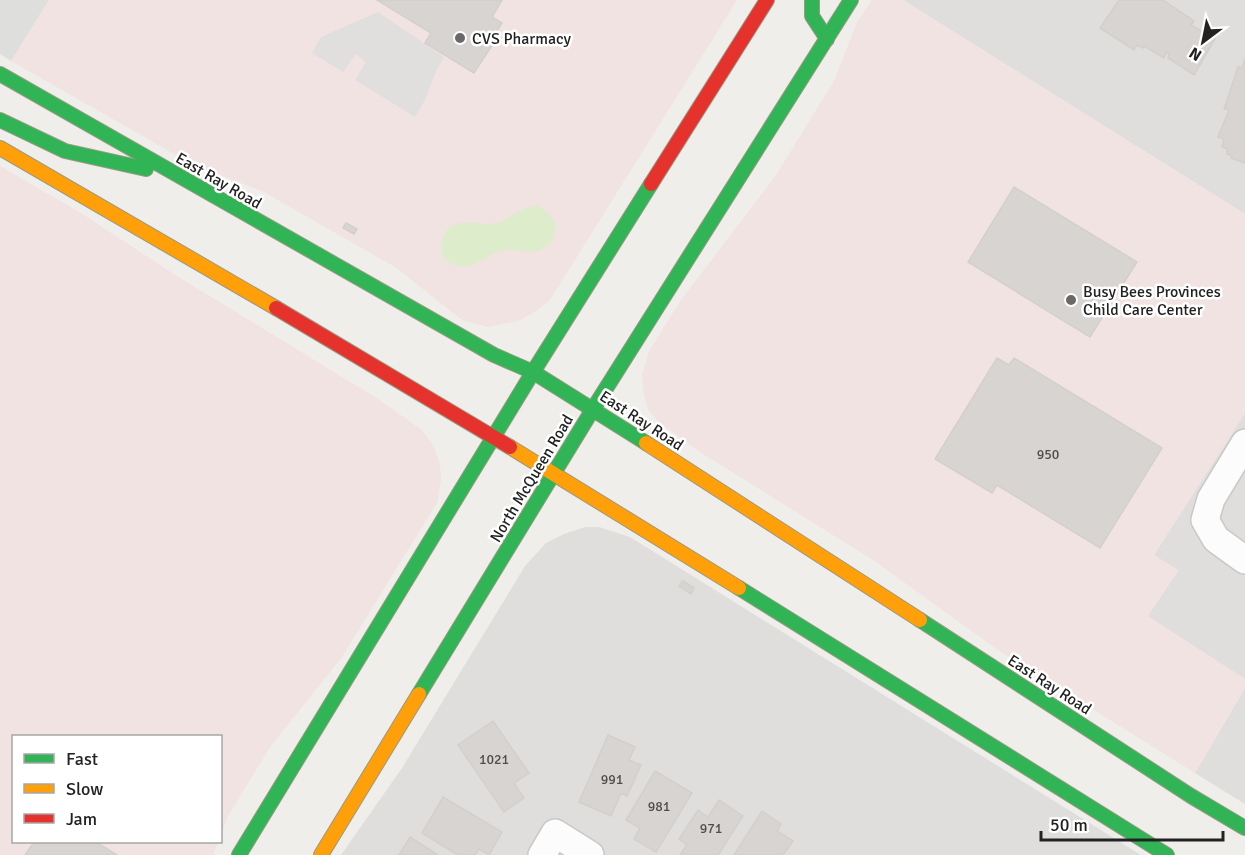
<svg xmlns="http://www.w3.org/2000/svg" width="1245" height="855" font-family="Signika,sans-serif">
<rect width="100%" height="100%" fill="#f0eeeb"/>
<g fill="#dfdedc">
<path d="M903 0H1245V214Z"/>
<path d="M1245 413V679L1147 617 1178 571 1154 555Z"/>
<path d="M585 527H599L630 537 1141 855H341L402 768 525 566 546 543 564 534Z"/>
<path d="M1245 688V804L1195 773Z"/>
</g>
<g fill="#f1e3e1">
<path d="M49 0H737L550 300 535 312 518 321 488 327 462 320 395 267 262 191 195 166 11 61Z"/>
<path d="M872 0H903L1245 214V413L1154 555 1178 570 1148 616 1245 679V688L1195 773 998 650 873 560 698 451 658 421 648 410 643 390 642 375 649 351 681 300 776 175 834 81 857 22Z"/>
<path d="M0 166 81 213 177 276 378 399 422 430 433 445 440 464 441 479 438 501 342 657 270 747 227 818 221 836 220 736H14V842H218L213 855H0Z"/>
</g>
<path fill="#dededc" d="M0 0H49L11 61 0 54Z"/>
<path fill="#ddeccb" d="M536 205 549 213 556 225C554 235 554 243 544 248 531 256 518 248 504 250 487 253 476 270 458 266 450 265 444 259 442 252 441 247 441 243 443 238 452 212 480 229 499 222 515 216 517 209 536 205Z"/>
<path fill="#e0dfde" d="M378 12 444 57 436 71 425 100 415 117 355 80 366 62 356 54 343 72 312 53 321 37Z"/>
<g fill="#d7d4d2" stroke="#d3d0cc" stroke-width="1.5">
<path d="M377 0H502L492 17 502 23 490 42 493 44 474 73 425 43 431 33Z"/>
<path d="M1119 0H1163L1194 21 1191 25 1215 39 1194 75 1168 58 1169 54 1166 52 1164 58 1144 46 1143 48 1137 45 1134 50 1100 28Z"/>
<path d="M1245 58V163L1231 158 1232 156 1227 154V149L1222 147 1224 139 1218 137 1229 110 1224 109 1238 67 1242 68Z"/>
<path d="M1014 187 1137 262 1090 337 968 262Z"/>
<path d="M346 223 357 229 354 234 343 228Z"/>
<path d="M997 358 1009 365 1014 358 1162 448 1100 548 997 485 992 493 935 459Z"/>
<path d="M683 581 694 588 691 594 679 586Z"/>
<path d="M493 721 529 773 514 783 524 798 504 812 458 745Z"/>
<path d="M608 735 635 747 629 760 641 765 627 796 621 793 611 816 579 802Z"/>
<path d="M655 771 692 793 656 852 634 839 640 828 626 820Z"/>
<path d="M443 797 502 832 489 855 479 849 475 855H458L422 833Z"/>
<path d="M719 800 743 816 718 855H680L687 845 679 839 698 810 708 817Z"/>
<path d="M762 811 781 824 777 831 793 841 783 855H734Z"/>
<path d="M410 837 438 855H399Z"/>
<path d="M34 842H96L117 855H25Z"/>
</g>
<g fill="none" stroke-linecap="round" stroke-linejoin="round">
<defs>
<g id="street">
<path d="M1245 443 1211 499 1205 520 1216 539 1245 560"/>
<path d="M542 855 555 833 590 855"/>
</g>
<g id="fast">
<path d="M812 0V16L827 39"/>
<path d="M0 74 494 355 533 372 646 443"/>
<path d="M0 120 65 151 146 169"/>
<path d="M739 588 1167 855"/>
<path d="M920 620 1191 796 1245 828"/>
<path d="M419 694 593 409 851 0"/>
<path d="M239 855 533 372 651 184"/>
</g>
<g id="slow">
<path d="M0 148 276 308"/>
<path d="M646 443 920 620"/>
<path d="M510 447 739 588"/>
<path d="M321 855 419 694"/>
</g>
<g id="jam">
<path d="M651 184 767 0"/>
<path d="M276 308 510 447"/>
</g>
</defs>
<use href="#street" stroke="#c9c8c7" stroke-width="30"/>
<use href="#fast" stroke="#999a82" stroke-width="16"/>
<use href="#slow" stroke="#999a82" stroke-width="16"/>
<use href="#jam" stroke="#999a82" stroke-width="16"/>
<use href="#street" stroke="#fdfcfc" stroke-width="27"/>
<use href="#fast" stroke="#30b455" stroke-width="14"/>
<use href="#slow" stroke="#ff9f0a" stroke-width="14"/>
<use href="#jam" stroke="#e5322d" stroke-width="14"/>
</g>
<g fill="#6a6968" stroke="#fff" stroke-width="2">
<circle cx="460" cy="38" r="6"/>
<circle cx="1071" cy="300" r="6"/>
</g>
<g text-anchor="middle" stroke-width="5" stroke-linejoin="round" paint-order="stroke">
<g font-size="14" fill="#4f4e4e">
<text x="1048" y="459">950</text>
<text x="494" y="764">1021</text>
<text x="612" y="784">991</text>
<text x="659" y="811">981</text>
<text x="711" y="833">971</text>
</g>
<g font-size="16" fill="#222" stroke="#fff" text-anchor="start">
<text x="472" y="44">CVS Pharmacy</text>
<text x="1083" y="297">Busy Bees Provinces<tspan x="1083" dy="18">Child Care Center</tspan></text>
</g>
<g font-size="16" fill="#222" stroke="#fff">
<text transform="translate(219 180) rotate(30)" y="6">East Ray Road</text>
<text transform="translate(642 420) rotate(33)" y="6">East Ray Road</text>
<text transform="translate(531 478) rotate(-59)" y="6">North McQueen Road</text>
<text transform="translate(1050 684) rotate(33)" y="6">East Ray Road</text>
</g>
</g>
<rect x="12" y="735" width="210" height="108" fill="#ffffff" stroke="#a7a7a7" stroke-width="1.5"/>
<rect x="24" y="754" width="30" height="9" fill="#30b455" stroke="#a7a7a7" stroke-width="1.5"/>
<text x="66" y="765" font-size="18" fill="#222222">Fast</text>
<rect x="24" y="784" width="30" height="9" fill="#ff9f0a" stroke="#a7a7a7" stroke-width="1.5"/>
<text x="66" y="795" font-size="18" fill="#222222">Slow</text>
<rect x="24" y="814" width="30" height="9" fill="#e5322d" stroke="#a7a7a7" stroke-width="1.5"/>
<text x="66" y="825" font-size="18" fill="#222222">Jam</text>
<g transform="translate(1203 42) rotate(212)" stroke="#ffffff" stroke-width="4.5" paint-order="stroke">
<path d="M0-4.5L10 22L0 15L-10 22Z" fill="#222222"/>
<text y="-9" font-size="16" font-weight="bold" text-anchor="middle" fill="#222222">N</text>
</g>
<path d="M1041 831v9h182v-9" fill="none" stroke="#222222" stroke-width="3"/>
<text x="1050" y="831" font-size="18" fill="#222222" stroke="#ffffff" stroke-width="4.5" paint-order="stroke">50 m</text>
</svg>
